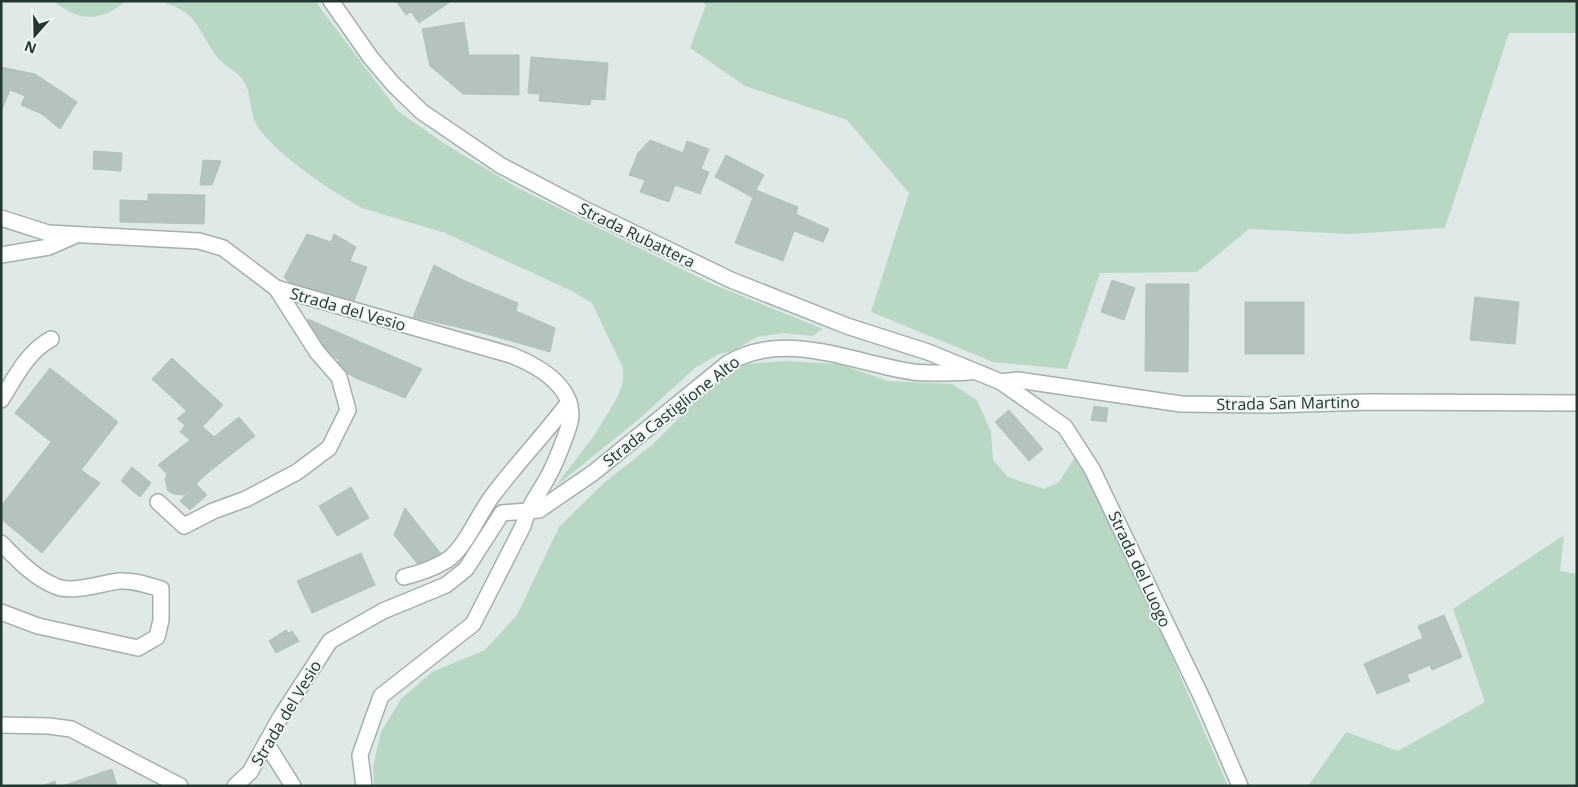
<svg xmlns="http://www.w3.org/2000/svg" width="1578" height="787" font-family="'Open Sans',sans-serif">
<rect width="100%" height="100%" fill="#dfe9e5"/>
<g fill="#b9d8c4">
<path d="M54 1H126C102 21 79 23 54 1Z"/>
<path d="M161 1H315L398 111 445 144 516 187 710 283 823 329 812 336 784 333 757 337 733 351 719 354 695 368 639 419 555 487 596 433 618 396 623 382V368L592 303 572 291 445 233 362 208C331 191 280 157 259 129 249 115 252 100 246 85 240 72 228 69 219 59 206 45 201 25 186 13 179 7 169 5 161 1Z"/>
<path d="M701 1H1577V33H1509L1445 228 1350 234 1249 229 1197 272 1100 273 1067 369 993 362 871 312 909 193 847 120 745 86 690 48 706 5Z"/>
<path d="M784 361 839 364 888 381 952 384 977 400 991 432 993 460 1008 477 1044 489 1059 482 1077 454 1135 572 1228 786H374L373 767 381 732 401 699 432 672 485 650 517 615 559 527 604 483 652 445 712 385 745 364Z"/>
<path d="M1564 535 1560 571 1577 574V786H1308L1346 732 1398 751 1485 702 1453 609Z"/>
</g>
<g fill="#b4c3be" stroke="#b2c1bc">
<path d="M396 1H449L450 2 419 23 411 12 406 15Z"/>
<path d="M464 22 469 55H519V95L463 94 430 66 422 29Z"/>
<path d="M531 57 608 63 605 100 591 99 590 105 539 101 540 94 528 93Z"/>
<path d="M1 67 35 74 25 96 10 90 1 112Z"/>
<path d="M35 74 77 102 60 129 42 114 21 105Z"/>
<path d="M650 140 683 153 687 141 709 149 701 169 709 172 700 194 675 185 669 202 640 192 645 180 629 175 638 153Z"/>
<path d="M94 151 122 153 121 171 93 169Z"/>
<path d="M726 155 764 175 752 197 715 177Z"/>
<path d="M203 160 221 161 212 185H200Z"/>
<path d="M756 190 798 207 796 214 829 229 823 242 794 231 783 261 735 243Z"/>
<path d="M148 194 205 195 204 224 120 222V200L148 201Z"/>
<path d="M307 234 331 242 334 234 356 247 350 261 367 267 351 309 296 289 284 277Z"/>
<path d="M434 265 463 280 518 303 516 311 555 328 550 352 483 333 413 317Z"/>
<path d="M1112 280 1135 288 1124 320 1101 312Z"/>
<path d="M1146 284H1189L1188 372 1145 371Z"/>
<path d="M1475 297 1519 302 1515 344 1470 340Z"/>
<rect x="1245" y="302" width="59" height="52"/>
<path d="M308 319 422 369 405 398 358 379 335 367 339 360 326 352 304 324Z"/>
<path d="M172 358 223 405 203 426 152 379Z"/>
<path d="M50 368 118 422 81 470 100 483 42 553 1 519V506L51 442 15 413Z"/>
<path d="M1094 406 1108 408 1106 422 1091 420Z"/>
<path d="M1009 410 1043 449 1029 461 995 422Z"/>
<path d="M186 411 214 437 167 474 158 465 190 440 180 432 185 425 177 419Z"/>
<path d="M239 417 255 436 210 471 195 452Z"/>
<path d="M195 452 210 471 184 495 174 494 168 491 165 479 167 474Z"/>
<path d="M132 467 151 483 140 497 121 481Z"/>
<path d="M196 484 207 495 190 510 180 501Z"/>
<path d="M351 487 369 518 337 536 319 506Z"/>
<path d="M405 508 442 555 422 569 394 535Z"/>
<path d="M361 553 375 585 312 613 297 581Z"/>
<path d="M1444 615 1462 657 1432 670 1430 665 1407 675 1410 681 1377 694 1364 664 1423 638 1418 626Z"/>
<path d="M286 630 289 633 292 631 299 641 276 653 269 641Z"/>
<path d="M112 769 117 786H62Z"/>
<path d="M55 781 56 786H42Z"/>
</g>
<g fill="none" stroke-linecap="round" stroke-linejoin="round">
<defs>
<g id="minor">
<path d="M331 1 371 58 393 84 422 112 500 165 576 205 731 280 847 326 928 352 1001 382 1065 427 1092 469 1203 700 1240 786"/>
<path d="M1 218 48 233 199 241 223 248 276 288 511 355C536 365 572 384 571 417 570 427 556 461 551 471 542 490 528 505 523 526L473 624 381 696 360 755 364 786"/>
<path d="M1 255 49 247 74 236"/>
<path d="M1001 382 1018 380 1181 404 1266 405 1369 402 1577 403"/>
<path d="M1 400C16 377 26 353 51 339"/>
<path d="M158 502 184 526 213 511 246 499 297 472 329 448 348 410 339 377 317 352 276 288"/>
<path d="M1 543C17 559 33 577 55 586 72 594 102 583 119 581 134 580 147 585 161 589V620L157 637 138 648 38 626 1 612"/>
<path d="M404 577C420 573 436 568 450 558 467 544 479 513 493 495 517 463 545 434 569 402"/>
<path d="M1 725 49 726 71 729 180 786"/>
<path d="M266 743 293 786"/>
<path d="M235 786 250 772 280 718 330 641 383 611 446 585 466 569 502 513 539 510 593 473 728 363C786 329 852 363 913 372 932 374 951 373 970 372"/>
</g>
</defs>
<use href="#minor" stroke="#a3b0ac" stroke-width="18"/>
<use href="#minor" stroke="#fff" stroke-width="15"/>
</g>
<g text-anchor="middle" stroke-width="4" stroke-linejoin="round" paint-order="stroke">
<g font-size="16" fill="#223732" stroke="#eff6f3">
<text transform="translate(637 235) rotate(26)" y="6">Strada Rubattera</text>
<text transform="translate(348 309) rotate(16)" y="6">Strada del Vesio</text>
<text transform="translate(1288 403) rotate(-1)" y="6">Strada San Martino</text>
<text transform="translate(671 411) rotate(-38)" y="6">Strada Castiglione Alto</text>
<text transform="translate(1140 569) rotate(65)" y="6">Strada del Luogo</text>
<text transform="translate(286 713) rotate(-59)" y="6">Strada del Vesio</text>
</g>
</g>
<rect width="1578" height="787" fill="none" stroke="#223732" stroke-width="5"/>
<g transform="translate(35 35) rotate(200)" stroke="#eff6f3" stroke-width="4" paint-order="stroke">
<path d="M0-4L9 19L0 12L-9 19Z" fill="#223732"/>
<text y="-8" font-size="14" font-weight="bold" text-anchor="middle" fill="#223732">N</text>
</g>
</svg>
